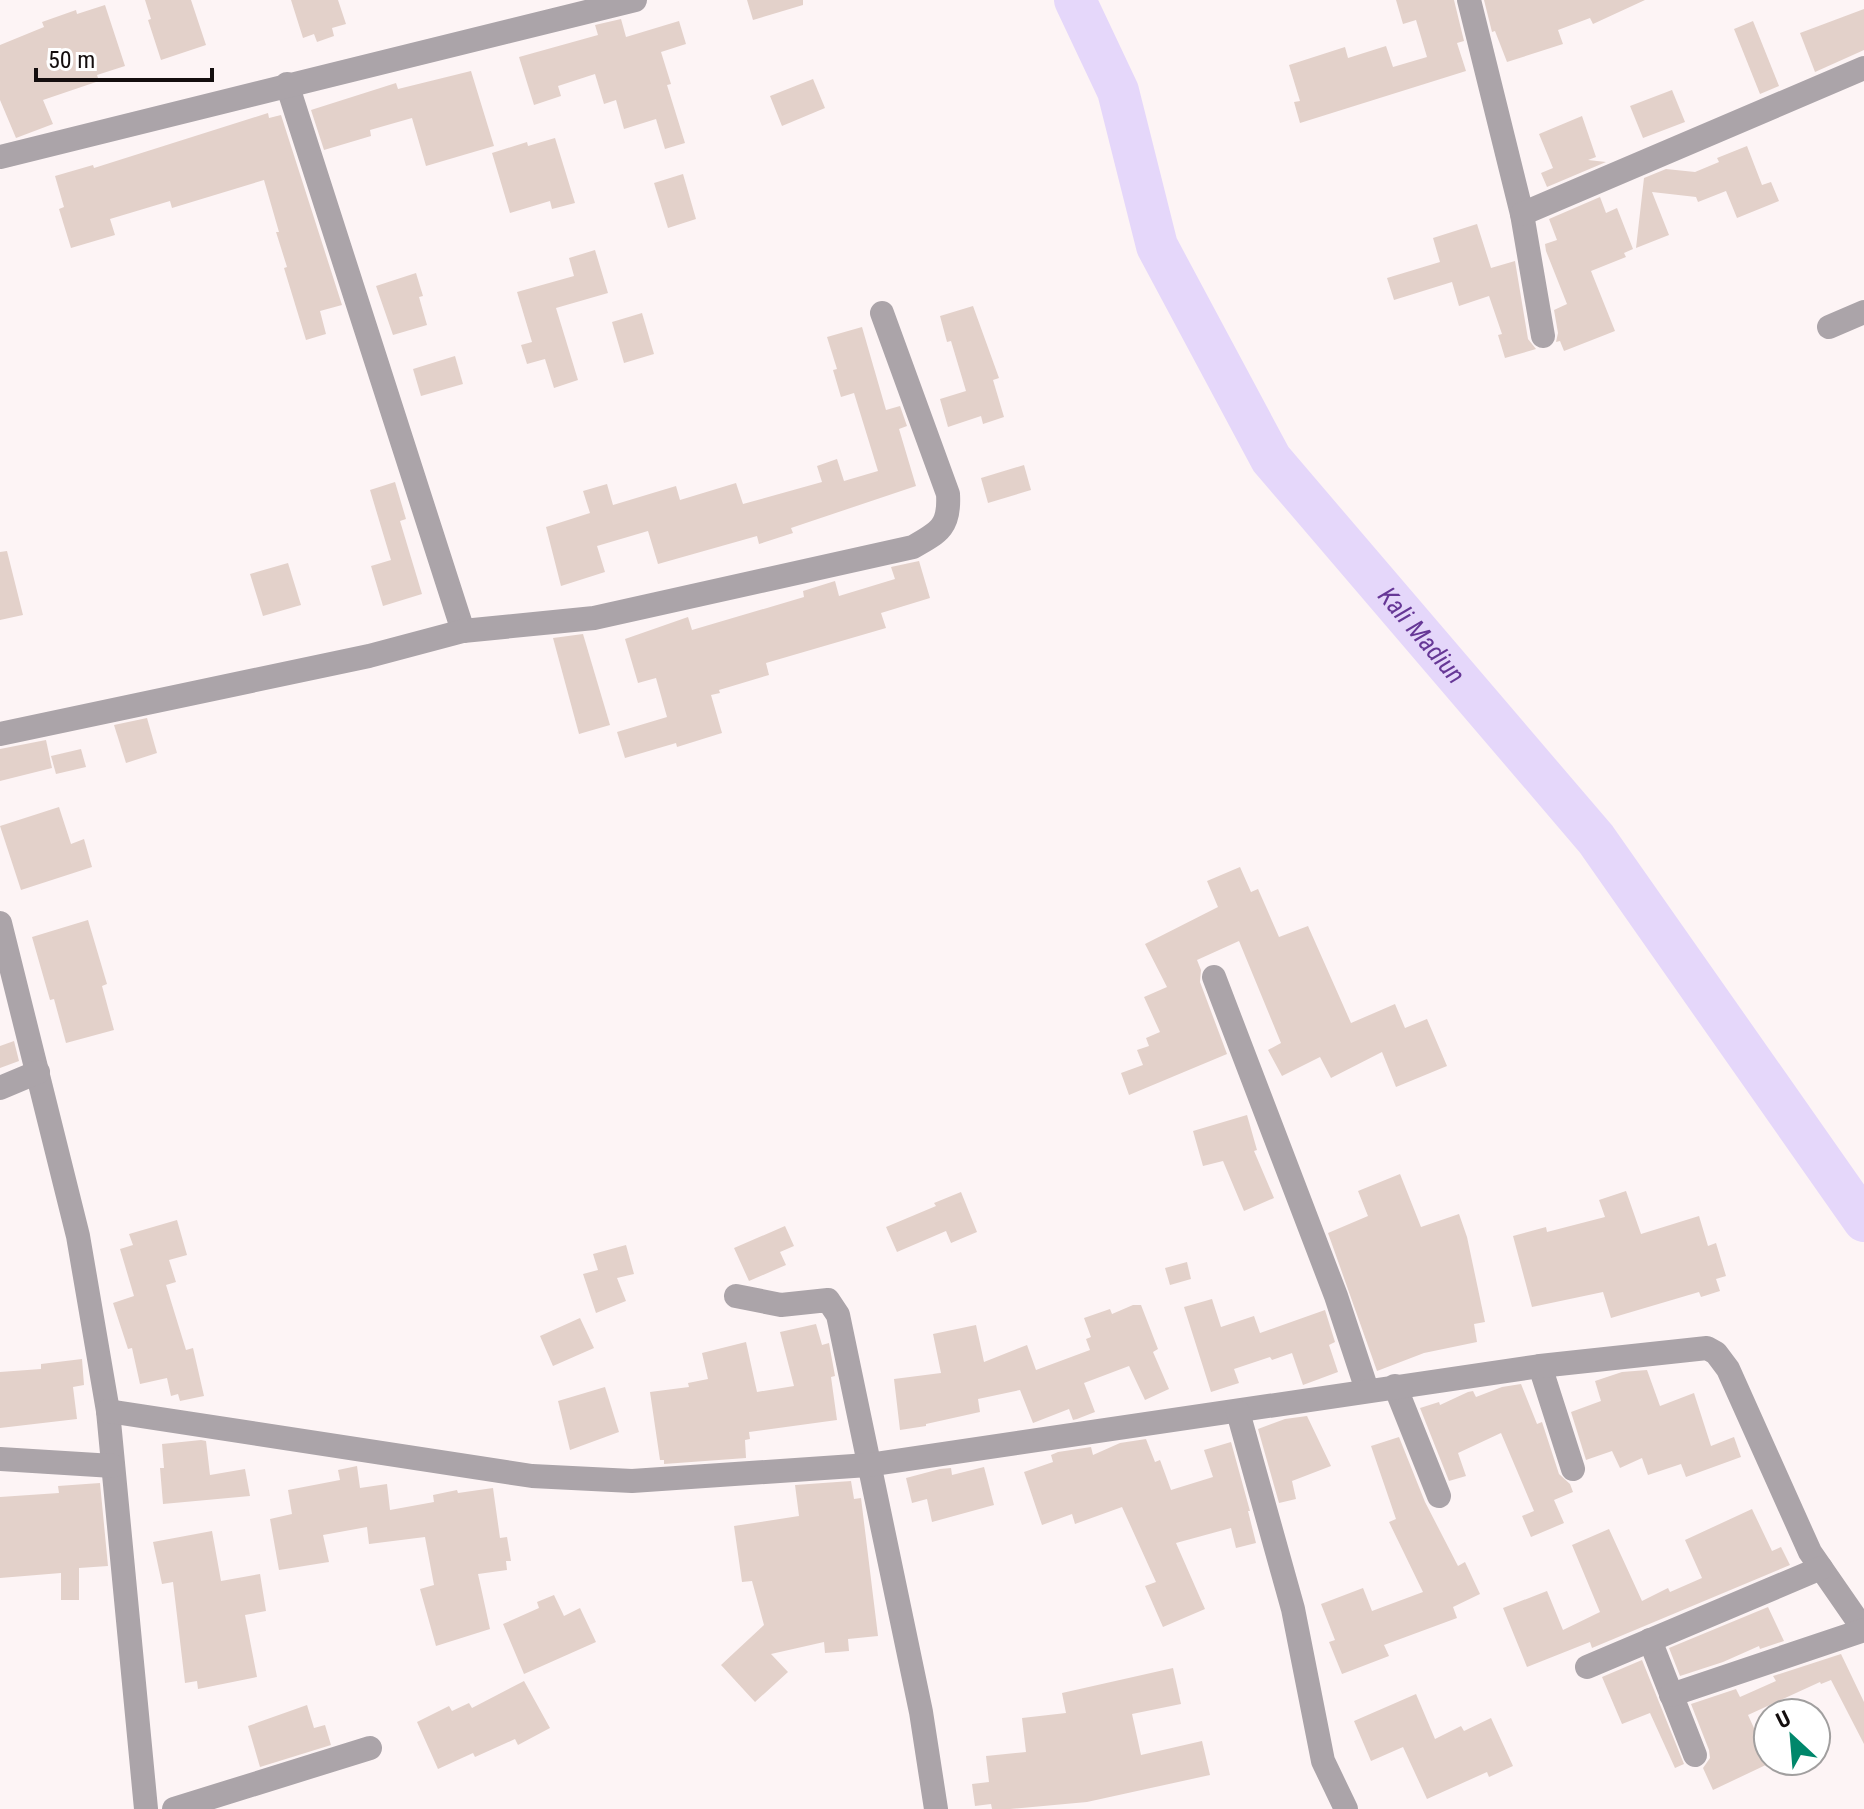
<svg xmlns="http://www.w3.org/2000/svg" width="1864" height="1809" font-family="'Roboto Condensed',sans-serif">
<rect width="100%" height="100%" fill="#fdf4f5"/>
<g fill="none" stroke-linecap="round" stroke-linejoin="round">
<path stroke="#e5d7fa" stroke-width="42" id="s1" d="M1075 0 1118 91 1157 246 1271 459 1596 839 1864 1221"/>
</g>
<g fill="#e3d1ca">
<path d="M145 0H191L206 45 161 60 148 20 151 19Z"/>
<path d="M291 0H338L346 24 332 28 334 36 317 42 314 34 303 38Z"/>
<path d="M747 0H803V5L753 20Z"/>
<path d="M1396 0H1454L1464 41 1457 43 1466 71 1300 123 1294 102 1300 101 1289 65 1345 47 1348 58 1386 46 1393 67 1427 57 1416 20 1403 24Z"/>
<path d="M1484 0H1645L1593 24 1590 18 1558 30 1563 44 1507 62 1495 31 1492 32Z"/>
<path d="M105 5 125 66 97 75 99 81 43 100 53 124 16 138 0 100V45L44 27 42 22 76 10 77 14Z"/>
<path d="M1864 9V50L1815 72 1800 33Z"/>
<path d="M621 19 626 37 679 21 686 44 661 52 671 84 667 85 685 143 665 149 656 119 624 129 616 100 604 104 595 74 558 86 561 96 534 105 519 57 598 35 595 25Z"/>
<path d="M1753 21 1779 86 1760 94 1734 29Z"/>
<path d="M471 71 494 146 426 166 412 118 370 130 371 136 324 150 311 110 396 83 398 89Z"/>
<path d="M813 79 825 108 782 126 770 96Z"/>
<path d="M1672 90 1685 122 1643 138 1630 106Z"/>
<path d="M268 113 269 118 281 115 342 305 320 311 326 334 306 340 284 268 287 267 276 232H279L264 180 172 208 170 201 110 219 115 235 71 248 59 209 64 207 55 176 93 165 94 168Z"/>
<path d="M1582 116 1596 157 1588 160 1606 162 1547 187 1541 173 1553 168 1539 134Z"/>
<path d="M555 138 575 203 552 209 550 201 510 213 492 153 527 142 528 146Z"/>
<path d="M1747 146 1762 185 1771 182 1779 201 1737 218 1726 191 1698 202 1696 197 1652 192 1669 235 1636 248 1644 178 1666 169 1695 172 1719 162 1717 158Z"/>
<path d="M683 174 696 219 668 228 654 183Z"/>
<path d="M1600 197 1606 213 1617 208 1633 249 1624 253 1626 257 1591 271 1615 331 1564 351 1560 341 1556 342 1558 333 1554 310 1567 304 1546 251 1545 244 1557 240 1549 219Z"/>
<path d="M1477 224 1491 268 1515 261 1528 339 1536 349 1505 358 1498 335 1502 334 1489 296 1459 306 1452 282 1394 300 1387 278 1440 262 1433 238Z"/>
<path d="M595 250 608 293 556 308 578 380 554 388 545 359 527 364 521 345 532 342 517 292 574 276 569 258Z"/>
<path d="M416 273 423 296 419 297 427 325 393 335 376 286Z"/>
<path d="M973 306 999 378 993 380 1004 417 983 424 981 416 948 427 940 399 966 391 951 341 947 342 940 316Z"/>
<path d="M642 313 654 354 624 363 612 322Z"/>
<path d="M862 327 886 410 900 406 907 426 899 429 916 486 791 528 793 533 759 544 757 536 658 564 648 531 597 546 605 572 561 586 546 527 590 513 583 491 607 484 613 505 676 486 680 500 736 483 743 504 822 482 817 466 837 459 844 481 878 471 854 393 841 397 833 370 837 369 827 337Z"/>
<path d="M455 356 463 384 421 396 413 369Z"/>
<path d="M1024 465 1031 490 988 503 981 478Z"/>
<path d="M395 482 406 519 400 521 422 594 383 606 371 566 391 560 370 490Z"/>
<path d="M7 551 23 615 0 620V552Z"/>
<path d="M919 561 930 598 881 613 886 628 766 663 769 675 719 690 720 693 711 695 722 733 677 747 676 743 625 758 617 732 667 717 656 678 638 683 625 639 688 617 692 630 804 597 803 591 835 581 839 596 895 579 891 567Z"/>
<path d="M288 563 301 605 263 616 250 574Z"/>
<path d="M583 634 610 725 579 734 553 638Z"/>
<path d="M147 718 157 753 126 763 114 725Z"/>
<path d="M46 740 52 768 0 781V749Z"/>
<path d="M81 749 86 767 56 774 51 756Z"/>
<path d="M59 807 71 844 84 839 92 867 21 890 0 826Z"/>
<path d="M1240 867 1251 892 1258 889 1279 937 1308 926 1351 1023 1395 1004 1405 1028 1427 1019 1447 1066 1396 1087 1382 1052 1331 1078 1320 1057 1282 1076 1268 1050 1281 1043 1239 941 1197 960 1201 970 1200 982 1227 1054 1129 1095 1121 1073 1143 1065 1137 1050 1149 1046 1146 1038 1160 1032 1144 997 1167 987 1145 944 1218 907 1207 881Z"/>
<path d="M88 920 107 984 102 986 114 1030 66 1043 54 999 50 1000 32 937Z"/>
<path d="M14 1041 19 1061 0 1068V1046Z"/>
<path d="M1247 1115 1257 1150 1254 1151 1274 1198 1244 1211 1223 1161 1203 1166 1193 1131Z"/>
<path d="M1400 1174 1421 1227 1459 1214 1467 1237 1485 1322 1474 1324 1477 1342 1424 1353 1377 1371 1328 1233 1368 1216 1358 1191Z"/>
<path d="M1626 1191 1641 1234 1699 1216 1708 1246 1716 1243 1726 1276 1716 1279 1720 1291 1701 1297 1699 1292 1611 1318 1603 1292 1532 1307 1513 1236 1546 1227 1547 1232 1605 1217 1599 1200Z"/>
<path d="M961 1192 977 1232 951 1243 946 1231 897 1252 886 1227 936 1206 934 1203Z"/>
<path d="M177 1220 187 1255 169 1260 176 1282 166 1285 186 1350 193 1348 204 1396 180 1401 178 1394 171 1396 167 1378 140 1384 132 1348 128 1349 113 1303 134 1296 120 1249 133 1245 129 1234Z"/>
<path d="M785 1226 794 1246 780 1252 786 1265 749 1281 734 1248Z"/>
<path d="M626 1245 634 1274 617 1278 626 1301 596 1313 583 1274 598 1270 593 1254Z"/>
<path d="M1187 1262 1191 1279 1170 1285 1165 1268Z"/>
<path d="M1212 1299 1221 1327 1254 1316 1260 1333 1325 1310 1335 1342 1329 1345 1338 1372 1303 1385 1292 1353 1272 1360 1270 1357 1234 1369 1239 1383 1211 1392 1184 1307Z"/>
<path d="M1133 1305H1141L1158 1349 1153 1352 1169 1389 1145 1400 1129 1366 1084 1383 1095 1412 1077 1419 1073 1420 1069 1409 1033 1423 1020 1390 978 1399 980 1412 926 1424V1426L900 1430 894 1379 941 1373 933 1334 976 1325 984 1362 1027 1345 1036 1370 1090 1350 1086 1339 1091 1337 1084 1318 1110 1309 1112 1314Z"/>
<path d="M580 1318 594 1348 553 1366 540 1336Z"/>
<path d="M816 1324 822 1345 829 1343 835 1376 831 1377 837 1420 749 1432 750 1439 745 1440 746 1458 664 1464V1460H660L650 1392 689 1387 688 1383 708 1379 702 1353 746 1342 757 1392 794 1386 780 1332Z"/>
<path d="M82 1359 84 1385 73 1387 77 1419 0 1428V1372L41 1369V1364Z"/>
<path d="M1647 1370 1660 1406 1694 1393 1711 1446 1734 1437 1741 1457 1686 1477 1681 1464 1648 1475 1642 1458 1620 1468 1612 1451 1586 1460 1571 1412 1601 1401 1595 1381 1622 1372Z"/>
<path d="M1521 1384 1537 1424 1542 1422 1559 1474 1570 1484 1573 1492 1554 1500 1564 1523 1531 1537 1522 1516 1534 1511 1501 1433 1458 1453 1466 1476 1449 1481 1420 1408 1439 1402 1440 1405 1468 1392 1473 1391 1476 1397 1502 1387Z"/>
<path d="M605 1387 619 1432 570 1450 558 1401Z"/>
<path d="M1307 1416 1331 1466 1292 1481 1296 1499 1279 1503 1258 1429 1285 1419Z"/>
<path d="M1399 1437 1425 1502 1458 1566 1465 1562 1480 1594 1453 1607 1457 1618 1384 1645 1389 1656 1342 1674 1329 1642 1335 1640 1321 1604 1363 1588 1372 1611 1423 1592 1389 1522 1396 1519 1371 1446Z"/>
<path d="M1146 1439 1155 1462 1160 1460 1171 1490 1213 1477 1204 1450 1231 1442 1250 1511H1248L1256 1543 1236 1548 1231 1528 1176 1543 1205 1609 1163 1627 1145 1586 1156 1582 1122 1507 1075 1524 1072 1514 1042 1525 1024 1472 1053 1462 1051 1455 1058 1452 1091 1447 1093 1455 1120 1443Z"/>
<path d="M201 1440 206 1441 210 1475 245 1469 250 1496 163 1504 160 1468H164L162 1444Z"/>
<path d="M357 1466 360 1488 387 1484 390 1510 434 1502 433 1495 457 1490 458 1493 493 1488 500 1538 507 1537 511 1561H506L507 1570 478 1574 490 1629 436 1646 420 1589 434 1585 425 1537 369 1544 367 1527 323 1535 329 1562 279 1570 270 1519 292 1514 288 1490 340 1480 338 1470Z"/>
<path d="M984 1467 994 1505 932 1522 927 1499 912 1503 906 1478 940 1469 951 1468 952 1475Z"/>
<path d="M851 1481 854 1499 861 1498 878 1636 848 1639 849 1651 825 1653 824 1642 771 1654 788 1672 755 1702 721 1665 764 1625 752 1581 742 1582 734 1526 799 1516 795 1485Z"/>
<path d="M100 1483 108 1566 79 1568V1600H61V1573L0 1578V1497L59 1493 58 1486Z"/>
<path d="M1752 1509 1772 1551 1781 1547 1790 1565 1592 1648 1590 1642 1527 1667 1503 1608 1547 1591 1563 1630 1600 1612 1572 1545 1609 1529 1642 1601 1668 1588 1670 1592 1702 1578 1685 1540Z"/>
<path d="M212 1531 221 1581 260 1574 266 1611 245 1615 257 1677 198 1689 197 1681 185 1683 173 1582 162 1584 153 1542Z"/>
<path d="M554 1595 564 1616 580 1608 596 1642 524 1674 503 1624 539 1608 537 1602Z"/>
<path d="M1768 1607 1784 1641 1760 1649 1759 1646 1723 1662 1680 1676 1669 1648Z"/>
<path d="M1841 1654 1864 1702V1744L1831 1680 1821 1684 1820 1682 1748 1715 1770 1763 1713 1790 1703 1768 1710 1758 1709 1750 1691 1704 1736 1689 1740 1697 1776 1681 1773 1676Z"/>
<path d="M1642 1660 1684 1764 1675 1768 1650 1713 1622 1724 1602 1677Z"/>
<path d="M1173 1668 1181 1704 1132 1714 1141 1755 1202 1741 1210 1775 1087 1802 1010 1809H992L991 1804 975 1806 972 1784 989 1782 986 1756 1026 1752 1022 1718 1066 1713 1062 1693Z"/>
<path d="M524 1681 550 1728 518 1745 515 1739 475 1757 473 1753 438 1769 417 1722 449 1706 452 1711 469 1703 472 1708Z"/>
<path d="M1416 1694 1435 1739 1461 1726 1464 1731 1491 1718 1513 1766 1489 1777 1487 1772 1427 1799 1403 1747 1371 1761 1354 1721Z"/>
<path d="M307 1705 314 1728 325 1725 331 1745 260 1767 248 1726Z"/>
</g>
<g fill="none" stroke-linecap="round" stroke-linejoin="round">
<g stroke="#aba4a9" stroke-width="24">
<path d="M1469 0 1522 214 1543 336"/>
<path d="M287 84 463 631"/>
<path d="M0 157 635 0"/>
<path d="M1522 214 1864 68"/>
<path d="M1829 327 1864 312"/>
<path d="M0 734 369 656 463 631 594 618 913 547C940 532 950 526 948 494L882 313"/>
<path d="M0 923 78 1236 108 1411 146 1809"/>
<path d="M1214 977 1336 1296 1367 1390"/>
<path d="M0 1088 38 1072"/>
<path d="M736 1296 781 1305 828 1300 838 1315 921 1712 936 1809"/>
<path d="M1540 1366 1573 1469"/>
<path d="M1395 1386 1439 1496"/>
<path d="M108 1411 532 1476 632 1481 868 1465 1540 1366 1707 1348 1716 1353 1728 1369 1810 1552 1864 1630"/>
<path d="M1238 1412 1293 1609 1323 1761 1346 1809"/>
<path d="M0 1459 113 1466"/>
<path d="M1650 1640 1695 1755"/>
<path d="M1587 1667 1821 1568"/>
<path d="M1671 1695 1864 1630"/>
<path d="M174 1809 370 1748"/>
</g>
</g>
<g text-anchor="middle" stroke-width="7" stroke-linejoin="round" paint-order="stroke">
<g font-size="26" font-style="italic" fill="#663796" stroke="#fff">
<text dy="9" stroke="none"><textPath href="#s1" startOffset="734">Kali Madiun</textPath></text>
</g>
</g>
<g transform="translate(1792 1737) rotate(334)"><circle r="38" fill="#ffffff" stroke="#a19f9f" stroke-width="2"/>
<path d="M0-6L14 30L0 20L-14 30Z" fill="#00876b"/>
<text y="-12" font-size="22" font-weight="bold" text-anchor="middle" fill="#140e0e">U</text>
</g>
<path d="M36 68v12h176v-12" fill="none" stroke="#140e0e" stroke-width="4"/>
<text x="48" y="68" font-size="24" fill="#140e0e" stroke="#ffffff" stroke-width="6" paint-order="stroke">50 m</text>
</svg>
